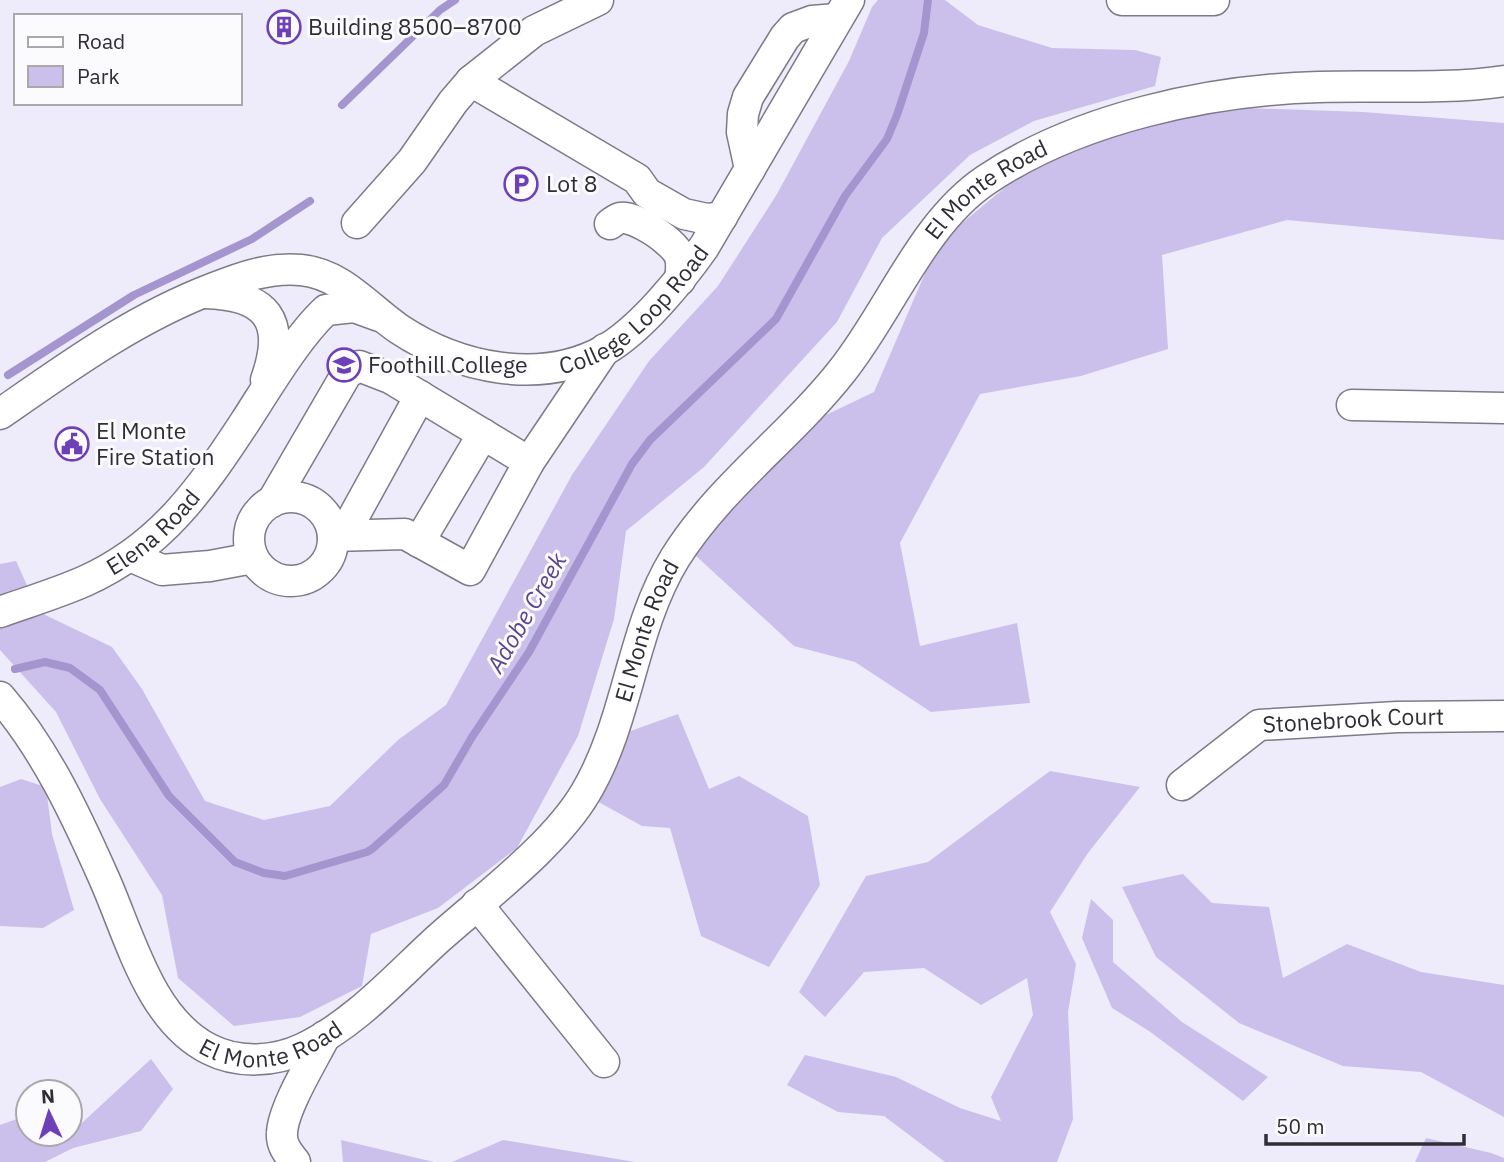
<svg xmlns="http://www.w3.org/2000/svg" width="1504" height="1162" font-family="'IBM Plex Sans',sans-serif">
<rect width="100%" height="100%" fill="#eeebfb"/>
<g fill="#cbc0eb">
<path d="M878 0H945L978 25 1052 48 1135 50 1161 57 1155 86 1034 121 970 155 882 238 837 322 704 467 626 531 614 619 578 736 517 848 438 908 371 934 362 986 300 1017 234 1026 178 978 162 895 100 799 56 712 0 650V564L16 561 39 612 112 647 142 689 205 801 264 820 330 806 398 740 446 705 572 475 649 361 718 286 777 194 849 61 872 7Z"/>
<path d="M1217 107 1363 112 1504 123V240L1287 220 1162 255 1168 349 1081 376 980 394 900 543 920 646 1017 623 1030 703 931 712 855 662 794 646 695 555 759 447 874 392 938 243 1048 152Z"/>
<path d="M678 714 709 789 739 776 808 816 820 885 769 967 701 936 670 828 642 826 593 799 611 738Z"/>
<path d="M1050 771 1140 787 1088 853 1050 912 1076 964 1068 1012 1073 1119 1057 1162H945L884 1116 838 1112 787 1085 805 1055 896 1077 960 1108 1001 1121 991 1097 1033 1015 1027 978 981 1005 924 968 864 972 825 1017 799 992 866 876 928 862Z"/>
<path d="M21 779 46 787 52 834 74 910 43 928 0 926V787Z"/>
<path d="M1183 874 1212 903 1269 907 1283 978 1347 944 1421 972 1504 985V1117L1421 1072 1343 1066 1239 1023 1156 957 1122 887Z"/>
<path d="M1091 899 1113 920V962L1182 1022 1268 1077 1243 1101 1149 1031 1112 1008 1082 938Z"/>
<path d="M151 1059 173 1089 141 1131 73 1148 45 1162H0V1125L28 1115V1134H70Z"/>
<path d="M1426 1138 1491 1153 1504 1158V1162H1415Z"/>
<path d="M341 1140 434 1162H343Z"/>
<path d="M503 1140 629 1161 636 1162H452Z"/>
</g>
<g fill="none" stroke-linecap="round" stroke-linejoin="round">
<g stroke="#a595ce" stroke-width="8">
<path d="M342 105 440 10 455 0"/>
<path d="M8 375 134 295 252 239 310 201"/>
<path d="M15 669 45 662 70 668 100 690 169 796 235 862 264 873 285 876 367 852 372 849 444 785 472 737 529 652 632 464 650 440 776 319 845 196 887 139 897 115 924 33 928 0"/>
</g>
<defs>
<g id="minor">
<path d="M1122 0H1214"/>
<path d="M471 81 637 179 647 193 684 214 707 219 722 217"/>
<path d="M750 169 742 132 743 114 748 97 785 37 793 28 812 21 837 19"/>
<path d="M357 223 412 161 453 102 471 81 534 31 598 0"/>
<path d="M610 224C613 222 616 219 620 218 635 215 676 243 680 257 682 264 681 273 680 280"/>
<path d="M205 293C267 295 287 320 266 380"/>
<path d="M1352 405 1504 408"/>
<path id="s1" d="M0 414C69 366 135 318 214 288 242 277 270 267 301 270 342 274 367 307 399 329 458 368 540 386 605 350 641 329 680 281 704 247L849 0"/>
<circle cx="291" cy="539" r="42"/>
<path d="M272 502 347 373 359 366 390 378 529 462"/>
<path d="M344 534 420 396"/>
<path d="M333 536 405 534 470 570 529 462 605 349"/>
<path d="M419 542 483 434"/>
<path d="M130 556 162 570 210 566 253 558"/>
<path id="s2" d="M0 612C28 602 58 593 85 581 161 547 201 489 245 422 267 388 297 337 326 310L354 307 379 316"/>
<path id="s3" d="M0 697C45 749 75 813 103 876 129 933 149 1019 209 1049 238 1064 275 1062 304 1048 356 1023 397 976 439 938 485 897 555 845 586 792 629 719 631 630 675 558 720 486 790 437 842 371 890 311 922 223 986 180 1078 118 1209 90 1319 87 1381 85 1443 90 1504 81"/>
<path id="s4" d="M1182 785 1259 725 1397 717 1504 716"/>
<path d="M477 904 604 1062"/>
<path d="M295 1162C288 1153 281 1145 282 1133 283 1108 313 1060 325 1036"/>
</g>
</defs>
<use href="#minor" stroke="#7e7a89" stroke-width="33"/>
<use href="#minor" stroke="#fff" stroke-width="30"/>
</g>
<defs>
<symbol id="building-ring" viewBox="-11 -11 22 22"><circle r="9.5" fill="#fbfafd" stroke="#6e40b8" stroke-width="1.5"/><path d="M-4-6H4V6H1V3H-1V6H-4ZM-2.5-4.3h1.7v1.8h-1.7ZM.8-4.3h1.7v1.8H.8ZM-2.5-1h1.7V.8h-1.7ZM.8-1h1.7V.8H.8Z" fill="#6e40b8"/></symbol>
<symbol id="parking-ring" viewBox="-11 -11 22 22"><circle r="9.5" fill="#fbfafd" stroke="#6e40b8" stroke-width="1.5"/><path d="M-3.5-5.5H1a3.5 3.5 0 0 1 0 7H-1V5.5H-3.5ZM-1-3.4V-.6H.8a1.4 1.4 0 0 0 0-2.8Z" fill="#6e40b8"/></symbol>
<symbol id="university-ring" viewBox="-11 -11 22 22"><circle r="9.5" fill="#fbfafd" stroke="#6e40b8" stroke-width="1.5"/><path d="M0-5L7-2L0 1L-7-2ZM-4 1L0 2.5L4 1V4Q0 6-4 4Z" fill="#6e40b8"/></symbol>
<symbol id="civic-ring" viewBox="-11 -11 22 22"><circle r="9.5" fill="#fbfafd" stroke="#6e40b8" stroke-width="1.5"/><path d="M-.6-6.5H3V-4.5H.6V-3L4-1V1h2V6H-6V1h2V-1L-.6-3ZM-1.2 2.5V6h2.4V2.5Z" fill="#6e40b8"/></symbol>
</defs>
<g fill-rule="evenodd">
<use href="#building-ring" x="265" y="8" width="38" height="38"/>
<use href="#parking-ring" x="502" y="165" width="38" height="38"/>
<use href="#university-ring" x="325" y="346" width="38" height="38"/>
<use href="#civic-ring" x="53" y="425" width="38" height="38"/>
</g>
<g text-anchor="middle" stroke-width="6" stroke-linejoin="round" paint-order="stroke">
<g font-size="23" fill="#302e35" stroke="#fbfafd" text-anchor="start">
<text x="308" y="35">Building 8500–8700</text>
<text x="546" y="192">Lot 8</text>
<text x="368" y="373">Foothill College</text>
<text x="96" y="439">El Monte<tspan x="96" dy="26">Fire Station</tspan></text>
</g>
<g font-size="23" fill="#302e35" stroke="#fbfafd">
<text dy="8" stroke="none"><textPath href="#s3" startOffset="1633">El Monte Road</textPath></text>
<text dy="8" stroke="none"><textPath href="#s1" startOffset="719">College Loop Road</textPath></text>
<text dy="8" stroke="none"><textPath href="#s2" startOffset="175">Elena Road</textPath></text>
<text dy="8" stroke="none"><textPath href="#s3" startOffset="1068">El Monte Road</textPath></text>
<text dy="8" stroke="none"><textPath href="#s4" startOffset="192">Stonebrook Court</textPath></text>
<text dy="8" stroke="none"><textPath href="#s3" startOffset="480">El Monte Road</textPath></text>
</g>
<g font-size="24" font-style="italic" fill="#5c458c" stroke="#fbfafd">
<text transform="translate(527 613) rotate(-60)" y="8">Adobe Creek</text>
</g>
</g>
<rect x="14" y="14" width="228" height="91" fill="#fbfafd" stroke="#aaa8ad" stroke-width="2"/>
<rect x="28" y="37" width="35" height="10" fill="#ffffff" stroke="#aaa8ad" stroke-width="2"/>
<text x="77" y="49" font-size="21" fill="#302e35">Road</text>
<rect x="28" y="66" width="35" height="21" fill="#cbc0eb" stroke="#aaa8ad" stroke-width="2"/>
<text x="77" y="84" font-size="21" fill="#302e35">Park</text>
<g transform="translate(49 1113) rotate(356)"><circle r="33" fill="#fbfafd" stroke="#aaa8ad" stroke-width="2"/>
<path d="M0-5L12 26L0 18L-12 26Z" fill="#6e40b8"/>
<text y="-10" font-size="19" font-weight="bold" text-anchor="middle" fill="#302e35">N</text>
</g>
<path d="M1266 1134v10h198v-10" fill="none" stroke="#302e35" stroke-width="3.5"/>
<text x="1276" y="1134" font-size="21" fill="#302e35" stroke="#fbfafd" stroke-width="5" paint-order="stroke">50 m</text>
</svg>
